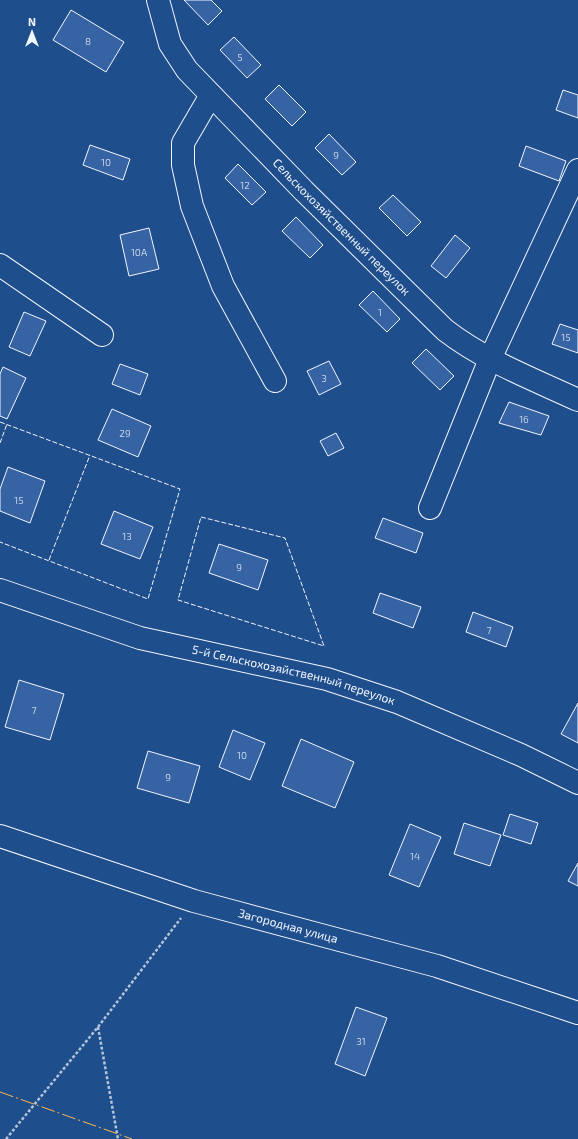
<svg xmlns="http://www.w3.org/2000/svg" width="578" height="1139" font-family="'Exo 2',sans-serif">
<rect width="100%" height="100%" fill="#1f4e8c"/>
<g fill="#3563a3" stroke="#f2f6ff">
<path d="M184 0H211L222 11 208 25Z"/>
<path d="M71 10 124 42 106 72 53 40Z"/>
<path d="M234 37 261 65 247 78 220 50Z"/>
<path d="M279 85 306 112 292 126 265 99Z"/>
<path d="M563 90 578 95V118L556 110Z"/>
<path d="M329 134 356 162 342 175 315 148Z"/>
<path d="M90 145 130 159 123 180 83 165Z"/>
<path d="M526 146 566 161 559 181 519 166Z"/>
<path d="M238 164 266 192 252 205 225 178Z"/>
<path d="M393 195 421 222 407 236 379 208Z"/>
<path d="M296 217 323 245 310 258 282 231Z"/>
<path d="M149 228 159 269 129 276 120 235Z"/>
<path d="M455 235 470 248 446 278 431 266Z"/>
<path d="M373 291 400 319 387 332 359 305Z"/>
<path d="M24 312 46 321 30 356 9 347Z"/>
<path d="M560 324 578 330V353L552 344Z"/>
<path d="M426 349 454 376 440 390 412 363Z"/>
<path d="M329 361 341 384 319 395 307 371Z"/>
<path d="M120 364 148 374 140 395 112 384Z"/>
<path d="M3 367 26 378 7 419 0 416V374Z"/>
<path d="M509 402 549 416 541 435 499 423Z"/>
<path d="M112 409 151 426 138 457 98 440Z"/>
<path d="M336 433 344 448 328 456 320 441Z"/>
<path d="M8 467 45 481 30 523 0 511V489Z"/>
<path d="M114 511 153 527 140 559 101 544Z"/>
<path d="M383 518 423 533 416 553 375 538Z"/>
<path d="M219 544 268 560 258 590 209 573Z"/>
<path d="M380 593 421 607 413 628 373 613Z"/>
<path d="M473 612 513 627 506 647 466 632Z"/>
<path d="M19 680 64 694 50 740 5 727Z"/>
<path d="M578 703V743L561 734Z"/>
<path d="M233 730 265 743 250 780 219 767Z"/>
<path d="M301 739 354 762 335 808 282 786Z"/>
<path d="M148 751 200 766 189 803 137 788Z"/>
<path d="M510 814 538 823 531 844 503 835Z"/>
<path d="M464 823 501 835 490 866 454 854Z"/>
<path d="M410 824 441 837 419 887 389 875Z"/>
<path d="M578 863V886L568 881Z"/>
<path d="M356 1007 387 1018 365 1076 335 1064Z"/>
</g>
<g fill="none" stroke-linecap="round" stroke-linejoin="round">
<defs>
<g id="minor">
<path id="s1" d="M158 0 170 44 187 70 304 191 445 330C485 361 533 379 578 400"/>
<path d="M211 95 183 143V165L192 206 223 286 275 381"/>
<path d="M0 265 102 335"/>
<path d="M430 508 490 359 578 170"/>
<path id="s2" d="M0 590 140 638 327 679 397 702 521 755 578 783"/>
<path id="s3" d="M0 836 194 901 437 966 578 1013"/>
</g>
</defs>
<use href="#minor" stroke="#f2f6ff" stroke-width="24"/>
<g stroke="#b3c4dc" stroke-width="2.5" stroke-dasharray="3 2" stroke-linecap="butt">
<path d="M98 1027 118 1139"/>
<path d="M6 1139 98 1027 181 918"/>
</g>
<use href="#minor" stroke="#1f4e8c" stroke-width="22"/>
<g stroke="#f2f6ff" stroke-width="1" stroke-dasharray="5 2" stroke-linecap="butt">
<path d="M0 422 180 489 148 599 0 542"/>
<path d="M0 443 7 424"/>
<path d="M201 517 285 538 324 646 178 600Z"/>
<path d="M49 560 90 455"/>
</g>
<path stroke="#ffb74d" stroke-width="1" stroke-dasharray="14 3 2 3" stroke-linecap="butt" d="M0 1092 132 1139"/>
</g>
<g text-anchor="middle" stroke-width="3" stroke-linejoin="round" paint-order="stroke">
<g font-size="10" fill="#c3d1e8">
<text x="88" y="45">8</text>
<text x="240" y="61">5</text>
<text x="336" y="159">9</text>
<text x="106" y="166">10</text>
<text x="245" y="189">12</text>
<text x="139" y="256">10А</text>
<text x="380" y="316">1</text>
<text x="566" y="341">15</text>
<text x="324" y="382">3</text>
<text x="524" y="423">16</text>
<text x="125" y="437">29</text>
<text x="19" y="504">15</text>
<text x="127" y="540">13</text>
<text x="239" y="571">9</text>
<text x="489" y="634">7</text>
<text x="34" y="714">7</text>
<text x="242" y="759">10</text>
<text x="168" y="781">9</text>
<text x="415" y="860">14</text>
<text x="361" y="1045">31</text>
</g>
<g font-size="12" fill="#f2f6ff" stroke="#1f4e8c">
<text dy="4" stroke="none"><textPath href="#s1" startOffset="297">Сельскохозяйственный переулок</textPath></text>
<text dy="4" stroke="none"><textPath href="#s2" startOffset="306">5-й Сельскохозяйственный переулок</textPath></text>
<text dy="4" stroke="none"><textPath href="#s3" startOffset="302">Загородная улица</textPath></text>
</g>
</g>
<g transform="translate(32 32)" stroke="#1f4e8c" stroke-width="3" paint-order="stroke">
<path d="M0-3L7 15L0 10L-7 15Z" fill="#f2f6ff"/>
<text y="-6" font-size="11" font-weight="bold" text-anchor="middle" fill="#f2f6ff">N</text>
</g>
</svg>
